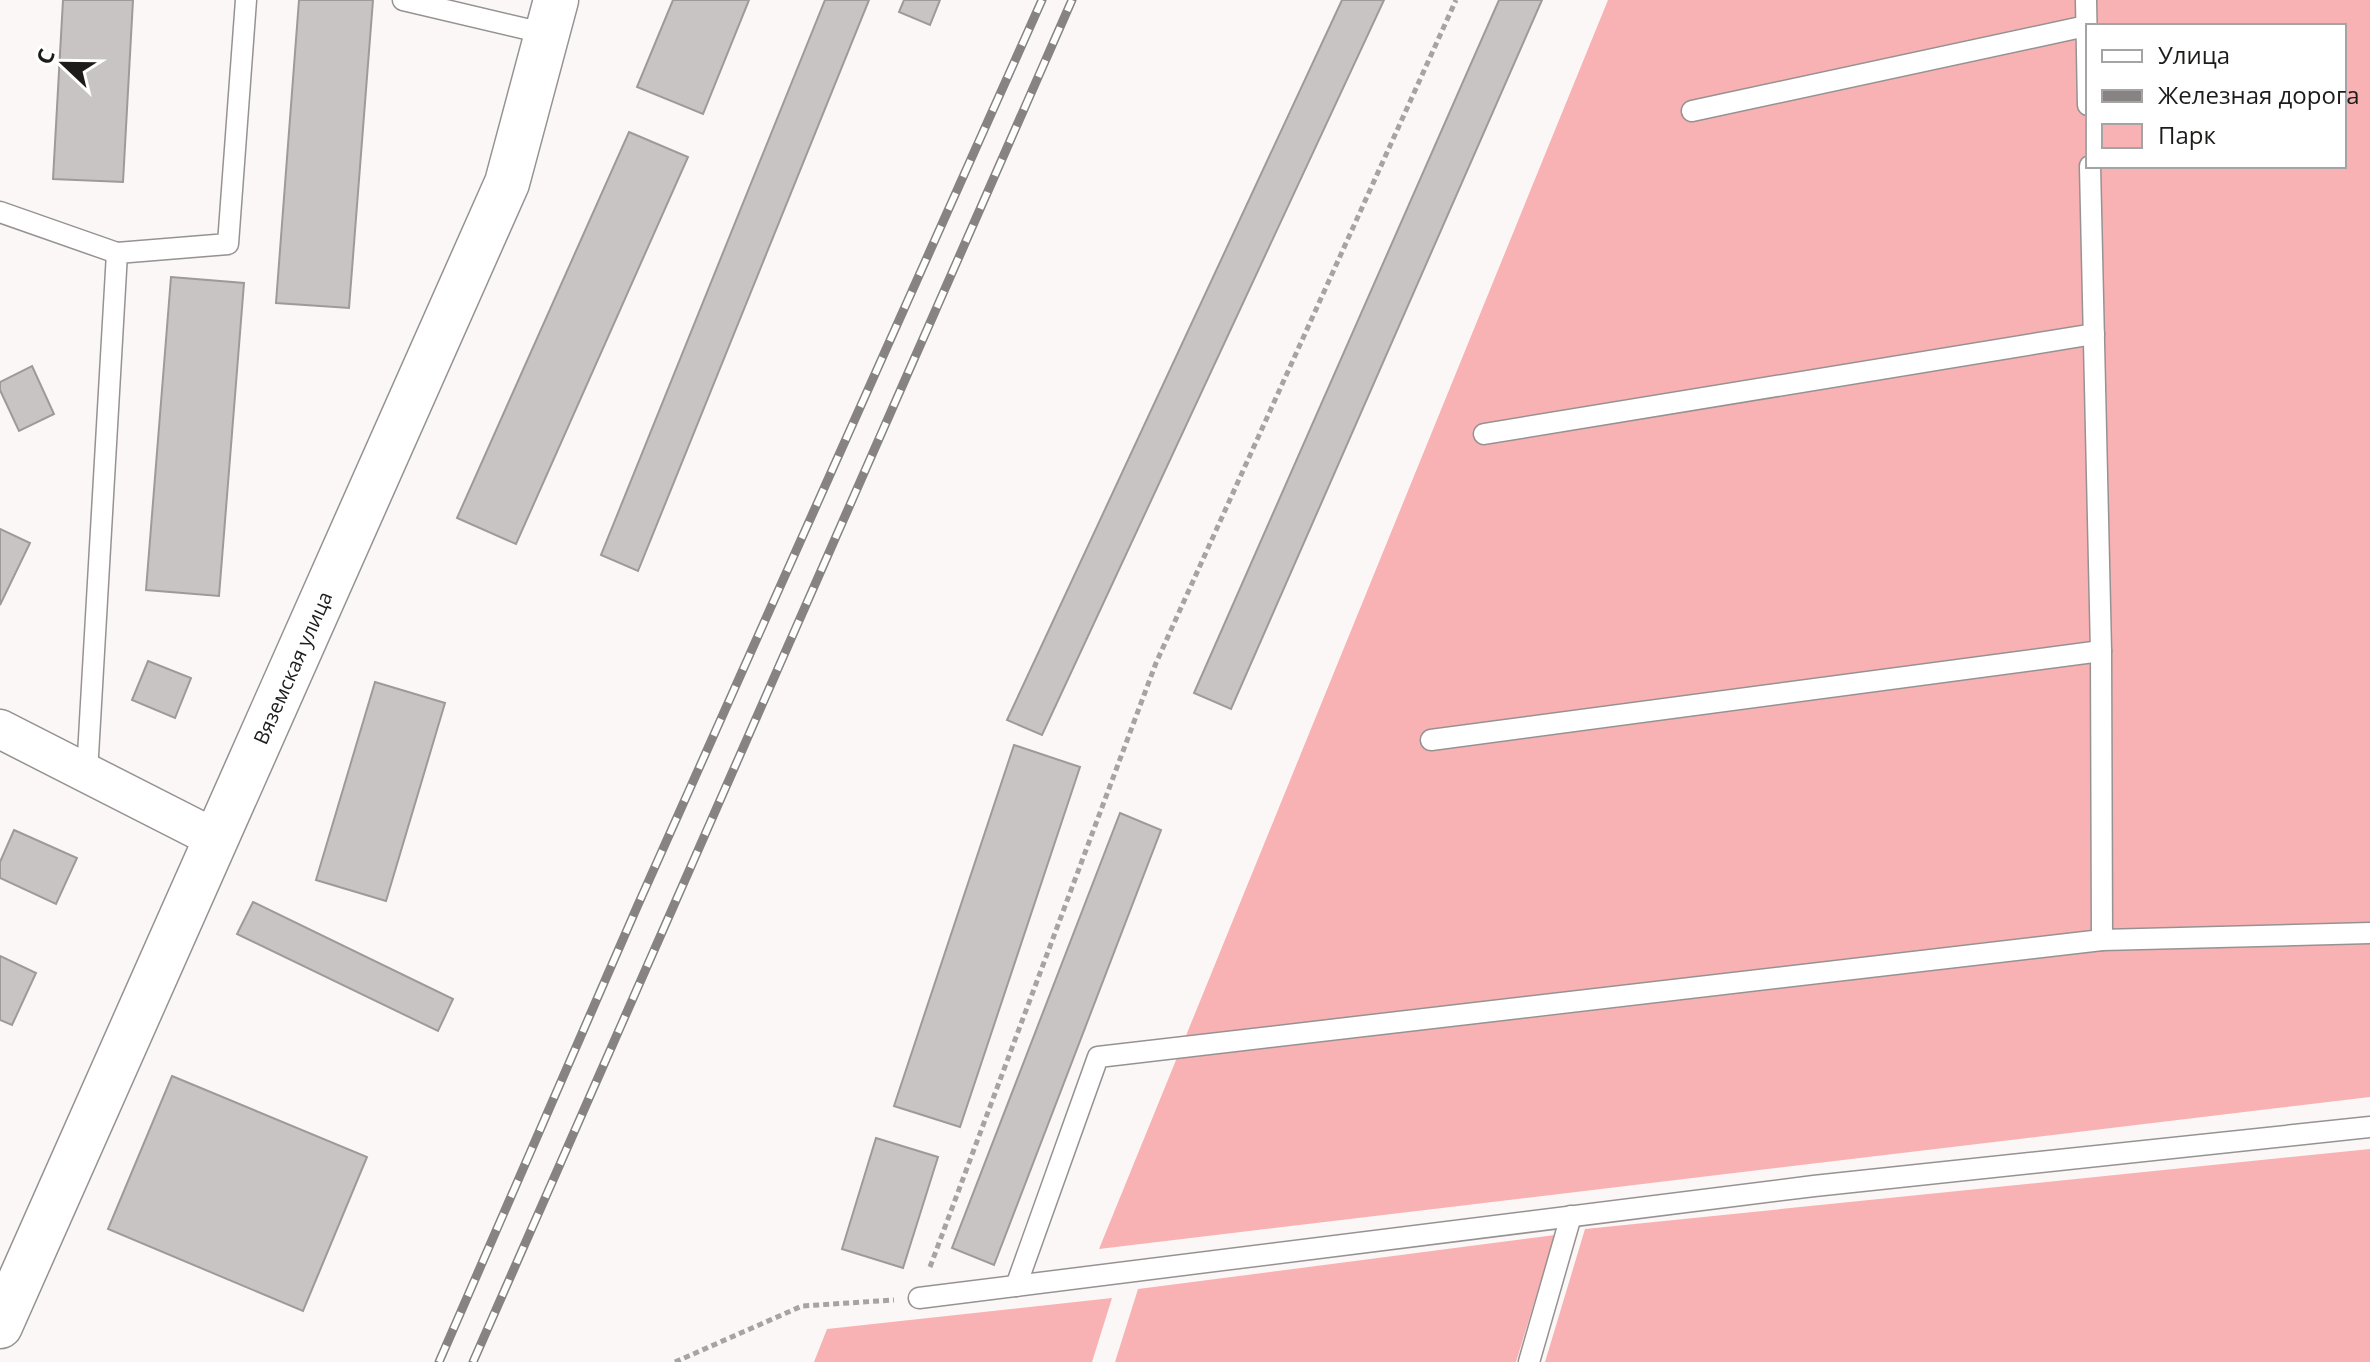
<svg xmlns="http://www.w3.org/2000/svg" width="2370" height="1362" font-family="'Open Sans',sans-serif">
<rect width="100%" height="100%" fill="#fcf7f7"/>
<g fill="#f9b2b3" fill-rule="evenodd">
<path d="M1608 0H2370V1097L1099 1249ZM2088 26H2344V166H2088Z"/>
<path d="M2370 1149V1362H1545L1585 1229Z"/>
<path d="M1555 1235 1516 1362H1115L1138 1289Z"/>
<path d="M1112 1298 1092 1362H814L827 1329Z"/>
</g>
<g fill="#c9c4c4" stroke="#9f9a9a" stroke-width="2">
<path d="M63 0H133L123 182 53 179Z"/>
<path d="M299 0H373L349 308 276 303Z"/>
<path d="M673 0H749L703 114 637 87Z"/>
<path d="M825 0H869L638 571 601 555Z"/>
<path d="M904 0H940L930 25 899 12Z"/>
<path d="M1342 0H1384L1042 735 1007 720Z"/>
<path d="M1499 0H1542L1231 709 1194 693Z"/>
<path d="M629 132 688 157 516 544 457 518Z"/>
<path d="M171 277 244 283 219 596 146 590Z"/>
<path d="M32 366 54 414 19 431 0 390V382Z"/>
<path d="M0 529 30 543 0 605Z"/>
<path d="M148 661 191 678 175 718 132 700Z"/>
<path d="M375 682 445 703 386 901 316 880Z"/>
<path d="M1014 745 1080 767 960 1127 894 1106Z"/>
<path d="M1120 813 1161 830 994 1265 952 1248Z"/>
<path d="M14 830 77 858 56 904 0 878V862Z"/>
<path d="M253 902 453 999 438 1031 237 934Z"/>
<path d="M0 956 36 973 12 1025 0 1020Z"/>
<path d="M172 1076 367 1157 303 1311 108 1229Z"/>
<path d="M876 1138 938 1157 903 1268 842 1249Z"/>
</g>
<g fill="none" stroke-linecap="round" stroke-linejoin="round">
<defs>
<g id="lane">
<path d="M403 0 547 34"/>
<path d="M2086 0 2088 105"/>
<path d="M1692 111 2086 26"/>
<path d="M2090 166 2101 651 2102 940"/>
<path d="M0 212 117 253"/>
<path d="M1484 434 2094 334"/>
<path d="M1431 740 2101 651"/>
<path d="M87 773 117 253 228 244 246 0"/>
<path d="M1016 1286 1098 1057 2102 940 2370 933"/>
<path d="M919 1298 1814 1186 2370 1127"/>
<path d="M1529 1362 1571 1216"/>
</g>
<path id="street" d="M0 729 218 840"/>
<path id="secondary" d="M0 1326 507 183 556 0"/>
</defs>
<use href="#lane" stroke="#979292" stroke-width="23"/>
<use href="#street" stroke="#979292" stroke-width="41"/>
<use href="#secondary" stroke="#979292" stroke-width="47"/>
<g stroke="#a7a3a3" stroke-width="5" stroke-dasharray="6 4" stroke-linecap="butt">
<path d="M930 1267 1156 663 1456 0"/>
<path d="M675 1362 802 1306 894 1300"/>
</g>
<use href="#lane" stroke="#fff" stroke-width="20"/>
<use href="#street" stroke="#fff" stroke-width="38"/>
<use href="#secondary" stroke="#fff" stroke-width="44"/>
<defs>
<g id="rail">
<path d="M439 1362 637 907 1042 0"/>
<path d="M473 1362 1072 0"/>
</g>
</defs>
<use href="#rail" stroke="#868382" stroke-width="9"/>
<use href="#rail" stroke="#fff" stroke-width="6" stroke-dasharray="18" stroke-linecap="butt"/>
</g>
<g text-anchor="middle" stroke-width="6" stroke-linejoin="round" paint-order="stroke">
<g font-size="20" fill="#1d1c1b" stroke="#fff">
<text transform="translate(293 668) rotate(-66)" y="7">Вяземская улица</text>
</g>
</g>
<rect x="2086" y="24" width="260" height="144" fill="#ffffff" stroke="#a5a4a4" stroke-width="2"/>
<rect x="2102" y="50" width="40" height="12" fill="#ffffff" stroke="#a5a4a4" stroke-width="2"/>
<text x="2158" y="64" font-size="24" fill="#1d1c1b">Улица</text>
<rect x="2102" y="90" width="40" height="12" fill="#868382" stroke="#a5a4a4" stroke-width="2"/>
<text x="2158" y="104" font-size="24" fill="#1d1c1b">Железная дорога</text>
<rect x="2102" y="124" width="40" height="24" fill="#f9b2b3" stroke="#a5a4a4" stroke-width="2"/>
<text x="2158" y="144" font-size="24" fill="#1d1c1b">Парк</text>
<g transform="translate(64 64) rotate(292)" stroke="#ffffff" stroke-width="6" paint-order="stroke">
<path d="M0-6L14 30L0 20L-14 30Z" fill="#1d1c1b"/>
<text y="-12" font-size="22" font-weight="bold" text-anchor="middle" fill="#1d1c1b">С</text>
</g>
</svg>
